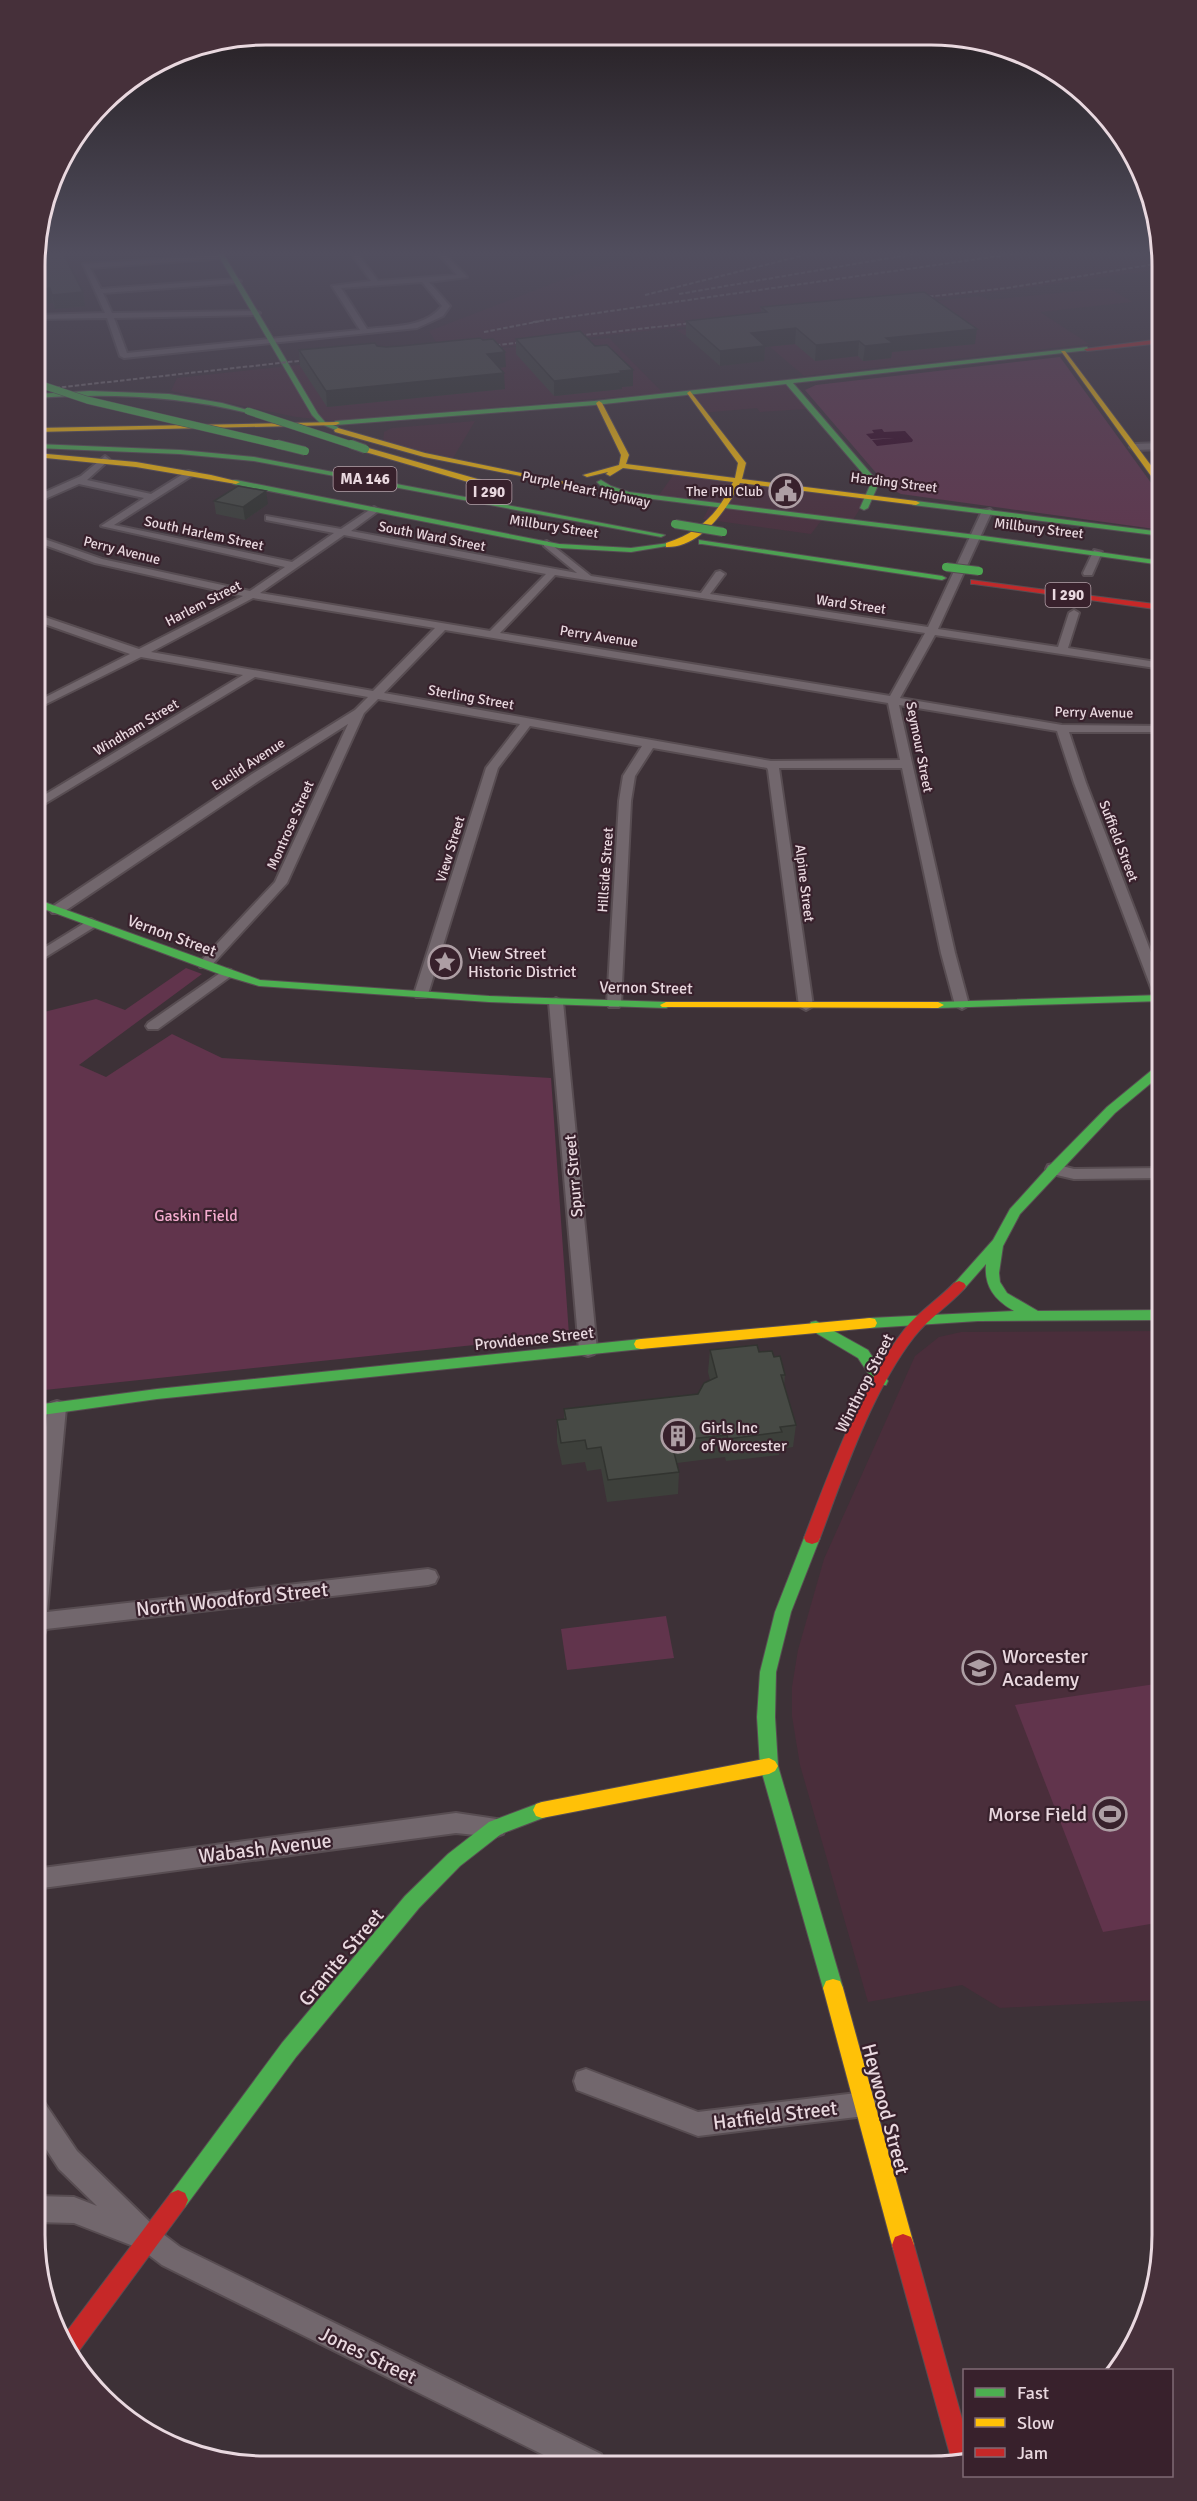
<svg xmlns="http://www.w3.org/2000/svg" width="1197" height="2501" font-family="Signika,sans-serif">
<rect width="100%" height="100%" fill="#3d3137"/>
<g fill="#4a2e3b">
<path d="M646 253H1161L1162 269 1024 288 450 353 609 338 663 393 336 421 296 417 171 391 177 378 373 357 443 353 429 331 606 263Z"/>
<path d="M1109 288 1132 302 1040 312 1089 344 804 376 748 328 684 335 677 330 981 296 988 300Z"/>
<path d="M787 385 807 409 760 412 757 408 701 413 689 396Z"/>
<path d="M475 421 453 458 383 442 384 432 392 428Z"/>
<path d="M676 471 869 494 853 520 824 517 811 534 703 519 712 502 659 495Z"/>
<path d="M1162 1331V2000L1000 2008 962 1985 868 2002 800 1765 792 1716V1687L798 1650 824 1559 915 1356 939 1337 961 1332Z"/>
</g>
<g fill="#61344c">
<path d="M1060 357 1162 498V530L901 494 889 488 805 390 816 385Z"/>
<path d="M186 968 202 974 79 1065 106 1077 172 1034 222 1058 551 1078 569 1335 35 1391 36 1014 96 999 125 1010Z"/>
<path d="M666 1616 674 1658 567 1670 561 1629Z"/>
<path d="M1162 1683V1922L1103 1932 1015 1705Z"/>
</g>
<path fill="#360623" d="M882 429 884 432 905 431 913 440 912 442 877 446 872 440 894 438 871 439 866 434 874 433 872 430Z"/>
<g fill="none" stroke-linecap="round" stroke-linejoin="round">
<defs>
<g id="street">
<path d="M351 253H357L378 281 457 275 438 253H444L467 277 429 282 450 306 443 316 417 328 124 358 120 356 107 318 36 319V315L105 313 83 264 223 255 225 258 90 268 101 289 237 279 241 281 237 283 103 293 112 313 256 311 260 313 256 315 114 318 127 353 360 330 332 286 371 281ZM422 282 442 306C425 328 392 326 367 329L341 288Z"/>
<path d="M1162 443V449L1134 450 1130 447 1134 444Z"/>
<path d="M105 456 109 459 108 461 87 480 151 494 188 471 196 473 114 525 292 562 334 533 266 520V516L341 529 374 507 379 510 377 512 351 531 577 573 544 546V542L547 541 591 576 701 593 716 572 720 571 725 574 710 594 928 627 982 511 990 509 992 511 938 629 1058 647 1069 613 1074 610 1079 613 1068 648 1162 663V669L935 635 900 698 1062 725 1162 726V732H1069L1086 783 1162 981V1002L1155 998 1074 783 1057 731 899 705 955 953 969 1005 962 1009 955 1005 941 953 902 768H779L813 1006 806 1010 799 1006 768 770 767 768 653 748 635 776 631 801 621 1004 619 1007H609L607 1004 619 801 623 776 642 746 530 726 498 768 428 994 426 997H416L414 994 486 768 520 724 378 699 364 713 287 883 210 967H200L198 964 275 882 348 724 260 780 62 913H52L50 910 52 907 252 774 355 710 368 697 255 677 36 809V800L243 675 141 657 36 709V702L130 654 36 621V614L139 649 243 596 95 563 36 542V536L102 559 250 591 285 567 101 526 144 498 79 484 36 503V496L81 476ZM344 535 546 574 490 631 260 593ZM555 575 925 633 890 696 500 633ZM253 598 435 628 373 691 151 652ZM445 630 888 703 900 760 771 761 384 693Z"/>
<path d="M1094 550 1102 552 1092 575H1084L1083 573Z"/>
<path d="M91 919 98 923 96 926 36 963V953Z"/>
<path d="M226 969 231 970 233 973 231 976 158 1029H148L146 1026 148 1023Z"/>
<path d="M556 998 563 1002 597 1350 594 1354 588 1356 582 1354 579 1350 549 1002Z"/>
<path d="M1054 1164 1074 1169 1162 1168V1178L1074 1179 1048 1173 1046 1169 1048 1165Z"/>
<path d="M57 1401 63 1403 66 1408 47 1612 428 1569 435 1571 438 1577 435 1583 428 1585 46 1629 42 1640 35 1642V1533L48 1408 51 1403Z"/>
<path d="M456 1813 503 1820 506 1827 503 1834 495 1837 456 1833 35 1889V1869Z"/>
<path d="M586 2069 698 2112 865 2092 874 2095 877 2104 874 2113 865 2116 698 2136 577 2090 574 2081 577 2072Z"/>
<path d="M35 2099 44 2102 77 2151 159 2231 180 2247 601 2454 605 2464H562L162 2265 141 2249 74 2223 35 2222V2196L74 2197 97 2206 59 2169 35 2132Z"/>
</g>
<g id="fast">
<path d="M217 253H223L318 414 325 422 338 427V431L321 424 312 415Z"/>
<path d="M1087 347 1089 350 793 383 879 483 868 508 864 510 860 508 871 483 786 384 595 405 336 425 332 423 336 421 595 401Z"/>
<path d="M90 391 169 394 222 403 251 411 248 413C178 396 108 393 36 398V394Z"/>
<path d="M36 444 180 450 254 457 665 535 661 537 254 461 180 454 36 448Z"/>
<path d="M236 480 559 544 631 548 669 543 673 545 631 552 559 548 233 484V480Z"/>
<path d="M601 480 611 486 629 492 976 535 1162 561V565L976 539 628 496 605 490 597 482Z"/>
<path d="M916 501 1162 532V536L913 505 912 503Z"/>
<path d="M699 540 942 576 946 578 942 580 702 544H699Z"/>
<path d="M36 899 260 980 489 996 666 1002 672 1005 666 1008 489 1002 259 986 222 975 36 906Z"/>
<path d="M1162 995V1001L938 1008 932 1005 938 1002Z"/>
<path d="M1162 1064V1074L1115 1113 1020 1214 1003 1246 999 1273 1000 1282 1007 1293 1038 1311 1162 1310V1320L978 1321 870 1328 865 1327 863 1323 865 1319 870 1318 1014 1311C995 1300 984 1287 986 1264L964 1289 959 1291 952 1286 993 1240 1010 1209 1049 1166 1107 1107 1158 1065Z"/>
<path d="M816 1321 868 1350 888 1381 886 1385H876L858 1358 811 1330 809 1326 811 1322Z"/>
<path d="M641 1339 646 1340 648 1344 646 1348 641 1349 157 1399 35 1416V1405L157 1389Z"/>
<path d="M812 1532 818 1534 820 1538 791 1612 776 1672 775 1717 778 1766 843 1988 840 1995 833 1997 826 1995 823 1988 760 1766 757 1717 760 1672 775 1612 804 1538 806 1534Z"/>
<path d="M542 1802 548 1804 551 1810 548 1816 501 1834 460 1866 419 1908 296 2057 185 2207 178 2210 171 2207 168 2200 171 2193 282 2043 405 1896 448 1854 489 1822Z"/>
</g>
<g id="slow">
<path d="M1061 351H1065L1162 480V487H1159Z"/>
<path d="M690 391 746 463 742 479 916 501 920 503 916 505 740 483C727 510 700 548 666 547V543C700 532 718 514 733 482L623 468 610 476 606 474 608 472 587 477 583 475 619 465 621 455 596 403 599 401 602 403 629 455 626 464 735 478 738 463 687 393Z"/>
<path d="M338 422 340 423 336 425 36 432V428Z"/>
<path d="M338 428 425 453 575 484 571 486 424 457 335 432 334 430Z"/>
<path d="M365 447 481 480 482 482 475 484 362 451 361 449Z"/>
<path d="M36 453 136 462 211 475 240 482 236 484 136 467 36 457Z"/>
<path d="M666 1002H938L944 1005 938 1008 662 1007 660 1005Z"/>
<path d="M870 1318 875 1319 877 1323 875 1327 870 1328 641 1349 636 1348 634 1344 636 1340 641 1339Z"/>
<path d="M769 1758 775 1761 778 1766 775 1771 769 1774 542 1818 536 1816 533 1810 536 1804 542 1802Z"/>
<path d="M833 1979 840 1981 843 1988 914 2245 911 2253 903 2256 895 2253 892 2245 823 1988 826 1981Z"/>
</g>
<g id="jam">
<path d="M1162 339V343L1087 351 1084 349Z"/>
<path d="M971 580 1162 605V610L974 584H971Z"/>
<path d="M959 1281 964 1283 966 1286 964 1289C948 1306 928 1319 914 1337 872 1391 844 1474 820 1538L818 1542 812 1544 806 1542 804 1538C829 1473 861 1385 904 1330 918 1312 938 1300 954 1283Z"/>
<path d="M178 2190 185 2193 188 2200 185 2207 73 2359 66 2351 61 2339 171 2193Z"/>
<path d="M903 2234 911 2237 914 2245 964 2426V2462H952L892 2245 895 2237Z"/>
</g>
</defs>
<use href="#street" stroke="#584d52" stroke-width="4"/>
<use href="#fast" stroke="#584d52" stroke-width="2"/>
<use href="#slow" stroke="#584d52" stroke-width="2"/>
<use href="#jam" stroke="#584d52" stroke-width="2"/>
<use href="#street" fill="#72676d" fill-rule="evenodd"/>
<use href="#fast" fill="#4caf50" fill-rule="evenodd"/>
<use href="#slow" fill="#ffc107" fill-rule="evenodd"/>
<use href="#jam" fill="#c62828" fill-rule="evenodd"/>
<g stroke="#786f73" stroke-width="2" stroke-dasharray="4.5 2" stroke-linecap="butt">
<path d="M679 294 919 253"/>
<path d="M645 295 813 253"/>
<path d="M916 298 1007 288 1162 263"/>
<path d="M533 322 1021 253"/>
<path d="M484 332 541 321"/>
<path d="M567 337 701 322"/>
<path d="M483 347 531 341"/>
<path d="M36 390 316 359"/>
</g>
<defs>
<g id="fast-bridge-far1">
<path d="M36 383 87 400 283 446"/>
<path d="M248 411 355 446"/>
</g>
<g id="fast-bridge">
<path d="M277 444 305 451"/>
<path d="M351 444 365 449"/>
<path d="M675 524 723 532"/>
<path d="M946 567 979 571"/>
</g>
</defs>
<use href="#fast-bridge-far1" stroke="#584d52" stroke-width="8" stroke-linecap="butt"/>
<use href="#fast-bridge" stroke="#584d52" stroke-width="10" stroke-linecap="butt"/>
<use href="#fast-bridge-far1" stroke="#4caf50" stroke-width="7"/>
<use href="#fast-bridge" stroke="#4caf50" stroke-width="8"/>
</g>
<g fill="#3d403b">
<path d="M36 253H63L83 292 85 306 55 309 53 303 44 304 39 291H36L38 259Z"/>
<path d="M606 253H630L626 255Z"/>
<path d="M761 307 975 344 892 352 891 358 863 361 858 356 815 361 795 344 765 347 764 361 720 366 686 336V321L761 313Z"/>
<path d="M516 339 633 386 622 387V389L554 396 516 354Z"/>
<path d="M377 346 506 367 500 368 505 389 327 407 300 366 299 350Z"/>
<path d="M214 501 268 504 245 520 216 514Z"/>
<path d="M710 1350 759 1352 774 1357 785 1375 784 1386 796 1425 793 1447 780 1449 779 1455 726 1461 725 1457 677 1463 679 1472 678 1494 607 1502 601 1469 587 1471 585 1462 562 1465 557 1442V1420L564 1419V1409L698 1394 710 1380 708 1372Z"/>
</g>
<g fill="#323430">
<path d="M36 276H37L39 291H36Z"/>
<path d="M50 288 53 303 44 304 42 289Z"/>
<path d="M83 292 85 306 55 309 52 295Z"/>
<path d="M796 328 795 344 765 347 764 361 720 366V351L751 333Z"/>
<path d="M977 329 975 344 892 352 891 358 863 361 865 346 886 338Z"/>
<path d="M859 341 858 356 815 361 816 345Z"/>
<path d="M505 352 506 367 487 369V354Z"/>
<path d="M633 370V386L622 387V389L554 396V381Z"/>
<path d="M504 373 505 389 327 407 326 391Z"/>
<path d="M266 491 268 504 245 520 243 507Z"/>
</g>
<g fill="#474a45" stroke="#323430" stroke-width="1.5">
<path d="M38 253H63L83 292 52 295 50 288 42 289 36 276V260L41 258Z"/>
<path d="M924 292 977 329 886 338 893 343 865 346 859 341 816 345 796 328 751 333 765 346 720 351 686 321 767 312 761 307Z"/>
<path d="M580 331 595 346 607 345 633 370 620 371 622 373 554 381 516 339Z"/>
<path d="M480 338 483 340 493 339 505 352 487 354 504 373 326 391 299 350 375 343 377 346 386 347 401 346Z"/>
<path d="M238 486 266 491 243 507 214 501Z"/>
<path d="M757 1345 759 1352 772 1351 774 1357 780 1356 785 1375H781L796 1425 780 1427 782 1432 728 1439 727 1435 671 1441 679 1472 608 1480 601 1447 587 1449 585 1440 561 1443 557 1420 566 1419 564 1409 698 1394 704 1383 717 1377 710 1350Z"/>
</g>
<linearGradient id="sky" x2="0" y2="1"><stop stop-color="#221b1e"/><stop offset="0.42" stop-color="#514e5e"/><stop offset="1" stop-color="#514e5e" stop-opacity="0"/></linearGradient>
<rect width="1197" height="603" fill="url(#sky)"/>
<defs>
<symbol id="civic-ring" viewBox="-11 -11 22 22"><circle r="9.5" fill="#38212c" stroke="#ad9ea4" stroke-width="1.5"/><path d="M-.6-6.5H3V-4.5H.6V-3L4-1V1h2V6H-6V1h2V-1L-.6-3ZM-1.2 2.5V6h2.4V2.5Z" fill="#ad9ea4"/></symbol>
<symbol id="sight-ring" viewBox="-11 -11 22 22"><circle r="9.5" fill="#38212c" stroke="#ad9ea4" stroke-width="1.5"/><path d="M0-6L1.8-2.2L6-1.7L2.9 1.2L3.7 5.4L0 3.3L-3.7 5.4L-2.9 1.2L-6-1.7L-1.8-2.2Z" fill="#ad9ea4"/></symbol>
<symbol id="building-ring" viewBox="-11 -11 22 22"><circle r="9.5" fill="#38212c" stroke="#ad9ea4" stroke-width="1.5"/><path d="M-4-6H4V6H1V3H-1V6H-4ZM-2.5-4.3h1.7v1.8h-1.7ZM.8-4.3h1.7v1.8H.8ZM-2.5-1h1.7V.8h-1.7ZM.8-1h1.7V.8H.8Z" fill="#ad9ea4"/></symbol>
<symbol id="school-ring" viewBox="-11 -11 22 22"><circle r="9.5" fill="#38212c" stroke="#ad9ea4" stroke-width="1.5"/><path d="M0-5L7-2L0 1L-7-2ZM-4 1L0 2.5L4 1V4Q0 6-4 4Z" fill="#ad9ea4"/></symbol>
<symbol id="stadium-ring" viewBox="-11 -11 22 22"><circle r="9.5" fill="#38212c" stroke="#ad9ea4" stroke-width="1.5"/><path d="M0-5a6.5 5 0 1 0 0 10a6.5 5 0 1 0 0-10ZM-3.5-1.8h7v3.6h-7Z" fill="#ad9ea4"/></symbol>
</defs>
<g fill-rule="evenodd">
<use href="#civic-ring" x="767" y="472" width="38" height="38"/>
<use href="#sight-ring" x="426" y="943" width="38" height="38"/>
<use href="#building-ring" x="659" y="1417" width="38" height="38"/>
<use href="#school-ring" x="960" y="1649" width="38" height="38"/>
<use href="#stadium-ring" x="1091" y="1795" width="38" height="38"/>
</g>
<g text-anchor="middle" stroke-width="4.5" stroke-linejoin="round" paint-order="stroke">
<g font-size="14" fill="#e9d8df" stroke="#38212c">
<text transform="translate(894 482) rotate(7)" y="5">Harding Street</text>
<text transform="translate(586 489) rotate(12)" y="5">Purple Heart Highway</text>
<text transform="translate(554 526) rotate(9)" y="5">Millbury Street</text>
<text transform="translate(1039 528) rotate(7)" y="5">Millbury Street</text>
<text transform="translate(204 533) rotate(12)" y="5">South Harlem Street</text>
<text transform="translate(432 536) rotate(11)" y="5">South Ward Street</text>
<text transform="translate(122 550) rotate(14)" y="5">Perry Avenue</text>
<text transform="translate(203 603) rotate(-27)" y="5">Harlem Street</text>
<text transform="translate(851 604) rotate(8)" y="5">Ward Street</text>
<text transform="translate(599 636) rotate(9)" y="5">Perry Avenue</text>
<text transform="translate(471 697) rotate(10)" y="5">Sterling Street</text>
<text transform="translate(1094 712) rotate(1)" y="5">Perry Avenue</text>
<text transform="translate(136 727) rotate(-31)" y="5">Windham Street</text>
<text transform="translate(920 747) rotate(79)" y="5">Seymour Street</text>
<text transform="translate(248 764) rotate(-33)" y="5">Euclid Avenue</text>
<text transform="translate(290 825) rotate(-66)" y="5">Montrose Street</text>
<text transform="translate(1119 841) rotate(69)" y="5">Suffield Street</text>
<text transform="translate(450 849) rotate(-73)" y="5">View Street</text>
<text transform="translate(605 870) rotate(-86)" y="5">Hillside Street</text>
<text transform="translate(805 883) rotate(83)" y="5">Alpine Street</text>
</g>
<g font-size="14" fill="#e9d8df" stroke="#38212c" text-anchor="end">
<text x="763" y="496">The PNI Club</text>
</g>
<g fill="#38212c" stroke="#b4a1a9" stroke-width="1.5">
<rect x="333.5" y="467" width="63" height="24" rx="4.5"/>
<rect x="466.5" y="480" width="45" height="24" rx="4.5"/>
<rect x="1045.5" y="583" width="45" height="24" rx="4.5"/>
</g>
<g font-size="15" font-weight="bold" fill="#e9d8df">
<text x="365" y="484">MA 146</text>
<text x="489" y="497">I 290</text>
<text x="1068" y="600">I 290</text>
</g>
<g font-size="16" fill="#e9d8df" stroke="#38212c">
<text transform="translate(172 935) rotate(20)" y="6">Vernon Street</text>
<text transform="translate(646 987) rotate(1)" y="6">Vernon Street</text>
<text transform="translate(573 1176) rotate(-95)" y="6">Spurr Street</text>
<text transform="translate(534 1338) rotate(-6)" y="6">Providence Street</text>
<text transform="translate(864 1383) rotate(-63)" y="6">Winthrop Street</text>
</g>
<g font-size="16" fill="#e9d8df" stroke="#38212c" text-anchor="start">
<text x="468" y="959">View Street<tspan x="468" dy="18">Historic District</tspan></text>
<text x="701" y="1433">Girls Inc<tspan x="701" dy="18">of Worcester</tspan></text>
</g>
<g font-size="16" fill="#f5accf" stroke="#38212c">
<text x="196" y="1221">Gaskin Field</text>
</g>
<g font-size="20" fill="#e9d8df" stroke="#38212c">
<text transform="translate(232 1599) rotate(-6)" y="7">North Woodford Street</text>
<text transform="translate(265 1848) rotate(-7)" y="7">Wabash Avenue</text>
<text transform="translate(341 1957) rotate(-50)" y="7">Granite Street</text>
<text transform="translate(886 2109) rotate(75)" y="7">Heywood Street</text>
<text transform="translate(775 2115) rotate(-7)" y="7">Hatfield Street</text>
<text transform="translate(368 2355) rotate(26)" y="7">Jones Street</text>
</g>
<g font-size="20" fill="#e9d8df" stroke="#38212c" text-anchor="start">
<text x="1002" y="1663">Worcester<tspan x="1002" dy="23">Academy</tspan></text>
<text x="1087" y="1821" text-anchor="end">Morse Field</text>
</g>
</g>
<path d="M0 0H1197V2501H0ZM266 45H931A221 221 0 0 1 1152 266V2235A221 221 0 0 1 931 2456H266A221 221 0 0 1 45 2235V266A221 221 0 0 1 266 45Z" fill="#46303a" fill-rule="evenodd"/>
<path fill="none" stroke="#e9d8df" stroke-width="3" d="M266 45H931A221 221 0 0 1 1152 266V2235A221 221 0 0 1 931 2456H266A221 221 0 0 1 45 2235V266A221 221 0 0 1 266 45Z"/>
<rect x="963" y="2369" width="210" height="108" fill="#38212c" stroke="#7f6a74" stroke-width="1.5"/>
<rect x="975" y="2388" width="30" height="9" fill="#4caf50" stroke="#7f6a74" stroke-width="1.5"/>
<text x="1017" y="2399" font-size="18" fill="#e9d8df">Fast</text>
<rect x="975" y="2418" width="30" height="9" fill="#ffc107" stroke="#7f6a74" stroke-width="1.5"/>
<text x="1017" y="2429" font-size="18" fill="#e9d8df">Slow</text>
<rect x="975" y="2448" width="30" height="9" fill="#c62828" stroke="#7f6a74" stroke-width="1.5"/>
<text x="1017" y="2459" font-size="18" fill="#e9d8df">Jam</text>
</svg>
